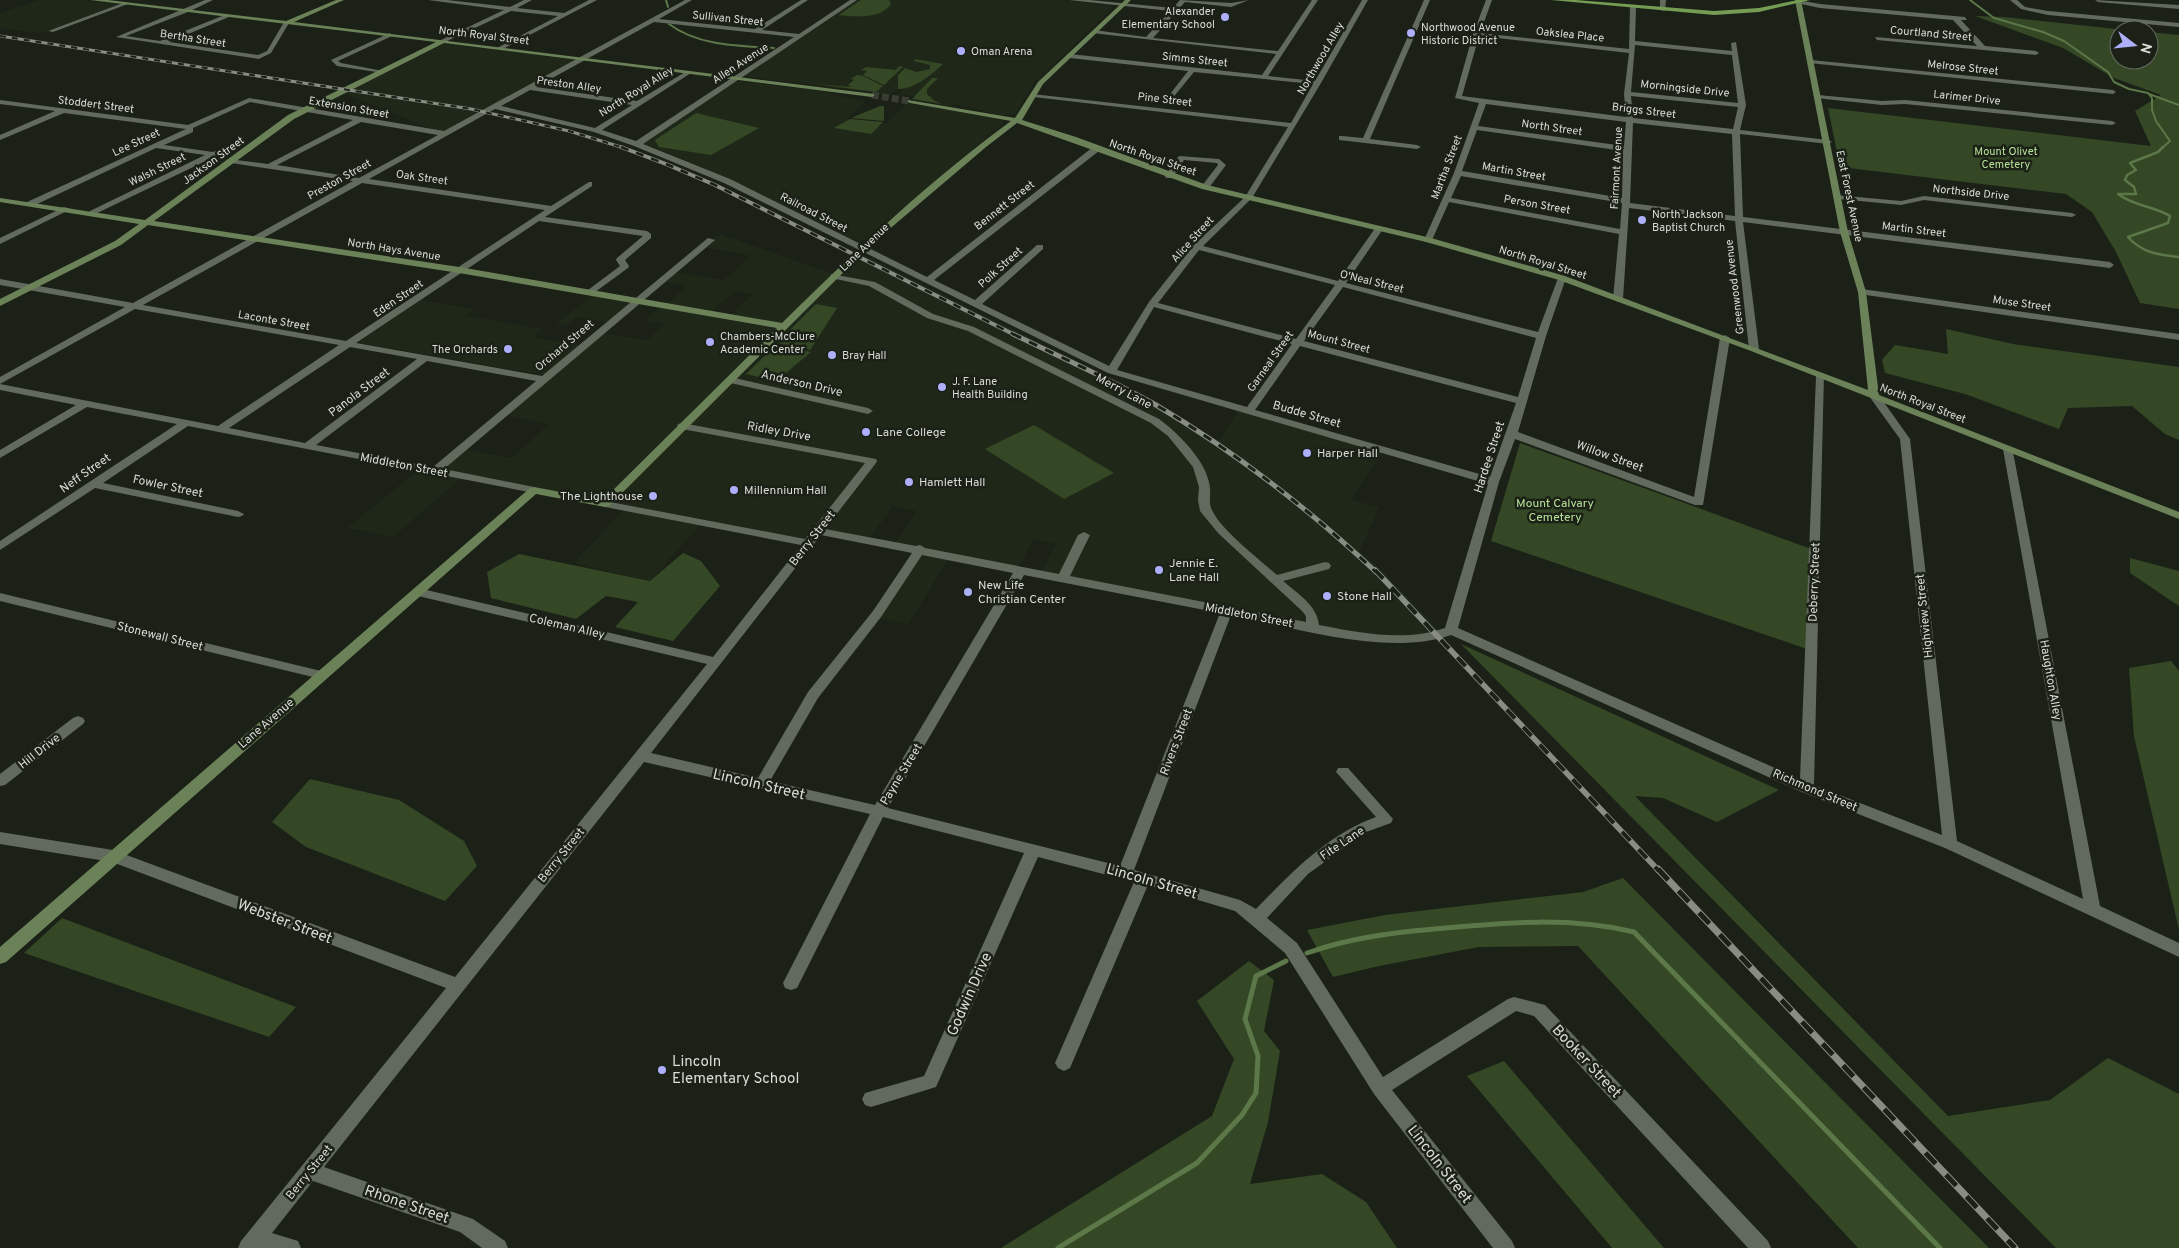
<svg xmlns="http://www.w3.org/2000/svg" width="2179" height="1248" font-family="Overpass,sans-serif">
<rect width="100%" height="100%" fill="#1b2117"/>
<g fill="#1f2818">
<path d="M39 0H81L120 5 40 33 0 28V13Z"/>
<path d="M858 0H1059L1115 6 1033 84 1018 110 1014 114 1001 115 953 104 952 107 912 99 915 96 898 95 903 90 901 89H896L891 94 874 93 744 76Z"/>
<path d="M444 44 577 60 442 133 343 93Z"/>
<path d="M736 81 816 90 865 102 847 119 886 123 908 103 998 119 1002 120 1003 124 865 240 856 241 691 164 643 144Z"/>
<path d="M720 234 839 276 856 259 865 256 1115 380 1175 413 1219 441 1239 409 1383 452 1351 500 1379 507 1360 551 1387 576 1439 630 1421 637 1374 636 1042 572 1056 544 1034 539 1017 569 951 555 908 624 877 618 923 549 895 543 917 511 893 506 869 539 817 529 808 541 440 470 464 449 512 458 549 424 506 415 549 376 361 343V341L421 300 475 309 466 316 542 329 533 337 585 346 600 333 647 340 665 324 644 321 662 305 729 317 753 294 736 291 712 311 667 304 687 286 661 281 672 272 724 280 751 256 704 247Z"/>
<path d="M594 294 635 300 608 322 577 317 566 325 556 324Z"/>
<path d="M418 470 461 478 393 537 348 528Z"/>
<path d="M625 509 700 525 650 581 574 563Z"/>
</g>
<g fill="#344825">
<path d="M861 0H889L891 4C881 19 856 17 839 15Z"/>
<path d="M1975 16 2004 17 2125 30H2119V60H2149V32L2179 35V309L2140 303 2116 252 2092 212 2066 194 1840 167 1828 108 2151 146 2135 111 2161 95 2114 78 2063 48Z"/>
<path d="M915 59 943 64C931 75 915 89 898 89V75L905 68 916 72 930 69V65L914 61Z"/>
<path d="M899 66 903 67 884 85 863 75 867 71 861 70 866 67 896 70Z"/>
<path d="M857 75 863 76 883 86 876 92 815 84 851 87 848 85 854 80 851 79Z"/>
<path d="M932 78H938L927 89V94L935 101 942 104 912 99Z"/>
<path d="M880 106H884V121L851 118Z"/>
<path d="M696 113 759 128 711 155 659 147 655 140Z"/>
<path d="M850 119 883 122 871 134 834 128Z"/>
<path d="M816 304 837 308 810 350 803 348 807 346 805 344 800 348 777 343Z"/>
<path d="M1946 329 2013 344 2179 367V440L2165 434 2132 406 2068 408 2059 429 1965 394 1885 373 1882 360 1895 345 1948 354Z"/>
<path d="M776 345 811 352 780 378 771 380 746 374Z"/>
<path d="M1034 425 1114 473 1064 499 985 449Z"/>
<path d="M1520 443 1814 550 1810 650 1491 541Z"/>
<path d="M683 553 701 561 720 586 673 641 615 627 638 602 606 596 576 619 491 598 487 572 519 554 650 581Z"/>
<path d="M2130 558 2179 571V606L2130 573Z"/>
<path d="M1461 644 1779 790 1717 822 1663 798 1635 796 1948 1116 2050 1100 2108 1058 2179 1094V1248H2056Z"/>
<path d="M2171 661 2179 671V930L2134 736 2129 668Z"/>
<path d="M310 779 399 800 464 841 477 866 445 901 306 847 272 822Z"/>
<path d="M1623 878 1989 1248H1858L1578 946 1479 947 1379 966 1333 977 1307 930 1385 915 1583 892Z"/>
<path d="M62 918 296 1007 269 1037 24 953Z"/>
<path d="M1249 961 1274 980 1264 1031 1280 1051 1268 1122 1250 1184 1322 1174 1366 1202 1397 1248H1001L1212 1116 1234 1059 1197 1001Z"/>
<path d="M1504 1061 1664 1248H1612L1467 1076Z"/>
</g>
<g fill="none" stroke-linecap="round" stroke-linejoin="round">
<g stroke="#5c7748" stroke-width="2">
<path d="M666 0 668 7"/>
<path d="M1970 0 1994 18 2043 32 2064 41 2108 72 2114 82 2129 89 2148 93 2152 98V110L2156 121 2170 141 2162 148"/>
<path d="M669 24C698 46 739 46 774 48"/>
<path d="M2149 94 2179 105"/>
</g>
<path stroke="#5c7748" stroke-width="2.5" d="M2163 147 2158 152 2130 163 2136 170 2127 175 2125 180 2134 187 2136 194H2118C2133 206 2154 206 2170 216L2168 223 2128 237C2142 253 2159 255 2179 257"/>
<g stroke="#5c7748" stroke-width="5">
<path d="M1307 953C1352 937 1398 932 1445 928 1509 922 1571 917 1634 932L1940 1248"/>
<path d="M1058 1248 1197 1163 1242 1115 1256 1093 1258 1056 1245 1019 1256 976 1286 961"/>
</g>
<path stroke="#383d34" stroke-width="7" stroke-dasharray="7 3" stroke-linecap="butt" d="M872 95 910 101"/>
<g fill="#62695d" fill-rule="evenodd">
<path d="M205 0H213L188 12 126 36 160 41 227 14 229 17 169 42 258 55 267 51 284 22 289 23 271 53 259 59 116 37Z"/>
<path d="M428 0H447L510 7 524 0H532L517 8 564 13 589 0H597L501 50 498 48 499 47 558 16 511 11 443 43 440 41 441 40 504 10Z"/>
<path d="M685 0H692L659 19 755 29 801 0H808L762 30 799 34 850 0H857L643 144 730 179 927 277 1093 147H1099V151L934 280 975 300 1037 245H1043V249L982 304 1109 366 1149 302 1194 245 1245 197 1288 127 1034 97 1032 96V94L1291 123 1313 84 1194 72 1171 100H1167V98L1188 71 1070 58 1067 56 1070 54 1262 75 1276 54 1092 33 1094 30 1146 37 1170 11 1069 0H1090L1173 8 1180 0 1231 3 1249 0 1231 7 1185 2 1153 38 1278 51 1312 0H1318L1268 76 1315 81 1362 0H1368L1321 83 1252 198 1203 246 1338 281 1376 227H1382L1383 229 1346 283 1538 332 1558 278 1565 276 1566 278 1546 336 1518 432 1694 497 1720 338 1725 335 1730 338 1703 505H1695L1515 439 1499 482 1458 628 1800 779 1816 376 1821 373 1824 374 1814 785 1942 835 1900 439 1869 396 1874 393 1878 394 1910 439 1957 841 2083 899 2003 449 2008 446 2012 447 2100 906 2179 943V957L1945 848 1802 792 1451 635C1389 657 1295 628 1231 615L1134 870 1240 900 1256 909C1291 873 1328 834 1376 817L1336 772 1338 768H1348L1393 819 1391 823 1366 832 1308 874 1267 918 1297 943 1383 1077 1508 999 1514 997 1545 1005 1768 1241 1771 1248H1748L1534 1016 1516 1011 1392 1090 1512 1241 1515 1248H1493L1374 1094 1285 953 1235 911 1148 885 1070 1068 1064 1071 1058 1068 1055 1063 1134 882 1038 857 936 1087 871 1107 865 1105 862 1099 865 1093 924 1076 1024 853 883 817 797 988 791 990 785 988 783 983 870 814 644 762 324 1167 473 1219 505 1241 508 1248H482L460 1232 313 1181 272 1233 298 1241 301 1248H238L241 1241 446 988 112 862 0 844V832L113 850 455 977 707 664 418 596 412 592 414 589 418 588 713 657 801 545 605 507 599 504 601 502 605 501 805 539 865 463 682 429 677 426 678 424 682 423 876 459 877 461 876 463 825 529 916 546 920 545 925 548 1059 574 1078 535 1084 532 1090 535 1070 576 1306 622V616L1302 611 1218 533 1200 511 1198 500 1199 487 1193 467 1168 436 1151 423 968 331 927 318 869 286 831 278V274L875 282 933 314 974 327 1159 419C1178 433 1208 462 1210 488 1211 495 1208 503 1212 510 1220 529 1260 560 1277 575L1325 562 1329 563 1331 566 1329 569 1283 581C1297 593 1317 605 1319 625 1361 633 1404 642 1445 628L1488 484 1108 373 724 183 634 146 594 132 495 109 369 179 551 206 589 182H592V186L545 217 647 231 651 234V238L625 260 629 266 628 268 591 295 587 292 588 290 620 266 616 260 617 258 643 236 539 221 356 343 542 376 708 238 715 240 444 469 534 487 540 490 538 492 534 493 188 426 103 483 238 511 244 514 242 516 238 517 95 488 0 550V541L177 424 87 407 0 458V450L76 405 0 390V384L218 426 339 345 135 309 0 384V377L125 307 0 285V279L133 303 353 181 231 163 227 161 228 159 268 164 353 120 250 102 193 128V132L164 145 213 152 232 143H235V147L93 215 89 213 90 211 205 155 156 148 33 206H27V202L186 129 64 113 0 140V135L55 111 0 104V100L188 125 249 98 444 131ZM654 22 794 37 636 141 602 130 691 73V71H687L637 101 536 87ZM530 90 632 105 595 128 501 106ZM361 122 438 135 359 178 277 165ZM362 183 545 210 346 341 143 305ZM1199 250 1335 285 1296 339 1158 303ZM1343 287 1536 338 1518 397 1304 341ZM1154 307 1292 344 1247 407 1117 370ZM1300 346 1516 403 1490 477 1255 410ZM350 347 417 359 305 443 229 428ZM427 361 536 381 433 467 316 445ZM821 535 912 553 873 611 808 692 758 778 651 753ZM922 555 1013 573 875 805 770 781 818 698 881 617ZM1024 575 1220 613 1120 866 888 808Z"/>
<path d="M1424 0H1430L1370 139 1417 145 1421 147 1417 149 1339 140V136H1342L1363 138Z"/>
<path d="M1486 0H1492L1480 33 1629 49 1630 7 1633 5 1636 7 1635 41 1732 51 1731 43 1736 42 1746 105 1740 130 1828 140 1832 142 1828 144 1740 134 1743 217 2110 262 2114 265 2110 268 1743 222 1759 349 1754 352 1749 349 1735 221 1629 208 1623 299 1618 302 1613 299 1619 234 1449 202 1432 240 1425 242 1424 240 1454 173 1479 103 1455 98 1473 34ZM1479 36 1629 53 1624 94 1626 117 1462 96ZM1635 45 1732 55 1738 103 1631 92ZM1631 96 1738 107 1733 129 1633 118ZM1486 104 1626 122 1624 146 1478 126ZM1633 123 1732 134 1735 216 1630 203ZM1477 130 1623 151 1622 198 1462 171ZM1461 176 1622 203 1620 229 1451 198Z"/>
<path d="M1660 0H1666L1665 11 1660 10Z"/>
<path d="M1798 0 1820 4 1965 17 1967 20H1961L1985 46 2036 51 2039 53 2036 55 1877 40 1875 37 1977 46 1953 20 1820 8 1796 3Z"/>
<path d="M2010 0H2017L2025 7 2048 11 2179 23V27L2048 15 2021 9Z"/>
<path d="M2095 0 2179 5V9L2098 2Z"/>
<path d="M123 3 128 4 53 32 48 31Z"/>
<path d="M390 33 392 36 338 61 341 63 383 71V73L337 66 331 60Z"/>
<path d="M1811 60 2113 90 2116 92 2113 94 1809 63 1808 62Z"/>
<path d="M1818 95 1882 101 1905 100 2112 121 2116 123 2112 125 1905 104 1882 105 1816 98V96Z"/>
<path d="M1179 156 1219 159 1226 165 1208 189H1205L1201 187 1218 165 1217 163 1184 160 1172 178H1166L1165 176Z"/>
<path d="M1836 195 1901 201 1924 196 2072 213 2076 215 2072 217 1924 200 1901 205 1839 199 1835 197Z"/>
<path d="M64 207 71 209 0 244V238Z"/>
<path d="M1862 289 2179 334V340L1859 294 1858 292Z"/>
<path d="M730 377 868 408 873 411 868 414 726 382 725 380Z"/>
<path d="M0 593 321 671 328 675 321 679 0 601Z"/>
<path d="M78 716 83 718 85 721 83 724 5 785 0 786V774L73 718Z"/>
</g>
<path fill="#6b8258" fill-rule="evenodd" d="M90 0H108L286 21 336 0H344L294 22 874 94V96L872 97 444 43 294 119 154 221 459 267 782 323C855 251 928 182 1011 121L910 103 908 102V100L1015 118 1038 82 1125 0H1131L1043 84 1022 120 1076 137 1207 185 1431 238 1565 276 1868 390 1858 292 1840 232 1795 0H1801L1848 232 1866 292 1879 395 2179 512V519L1751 351 1559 280 1426 242 1202 189 1017 123 986 147 873 243 609 506 605 507 536 494 6 962 0 964V947L530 488 534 487 603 500 777 328 459 273 148 225 121 245 0 306V299L115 241 139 224 0 202V198L145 220 288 115 436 42Z"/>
<path fill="#759c53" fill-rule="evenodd" d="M1551 0H1576L1714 11 1759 8 1798 0H1810L1759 12 1714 15Z"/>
<defs>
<path id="rail-far4" d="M0 36 471 109 569 131 624 148"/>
<path id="rail-far3" d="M621 147 666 164 715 185 1015 335"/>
<path id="rail-far2" d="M1013 334C1060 357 1110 379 1156 405 1235 452 1309 509 1376 572"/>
<path id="rail-far1" d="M1375 570 1659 871"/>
<path id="rail" d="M1658 869 2015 1248"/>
</defs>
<use href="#rail-far4" stroke="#888d84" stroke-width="3"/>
<use href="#rail-far3" stroke="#888d84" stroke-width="4"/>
<use href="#rail-far2" stroke="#888d84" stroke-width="5"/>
<use href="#rail-far1" stroke="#888d84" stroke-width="5.5"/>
<use href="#rail" stroke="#888d84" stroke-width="7"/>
<use href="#rail-far4" stroke="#1b2117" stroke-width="2" stroke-dasharray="6" stroke-linecap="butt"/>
<use href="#rail-far3" stroke="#1b2117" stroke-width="2.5" stroke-dasharray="8" stroke-linecap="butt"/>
<use href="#rail-far2" stroke="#1b2117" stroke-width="3" stroke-dasharray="9" stroke-linecap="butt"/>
<use href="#rail-far1" stroke="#1b2117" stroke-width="4" stroke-dasharray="12" stroke-linecap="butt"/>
<use href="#rail" stroke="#1b2117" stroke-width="5" stroke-dasharray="15" stroke-linecap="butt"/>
</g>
<g fill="#adaffb" stroke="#1b2117" stroke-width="2">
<circle cx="1225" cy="17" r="5"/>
<circle cx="1411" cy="33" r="5"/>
<circle cx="961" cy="51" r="5"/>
<circle cx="1642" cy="220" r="5"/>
<circle cx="710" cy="342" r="5"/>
<circle cx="508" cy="349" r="5"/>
<circle cx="832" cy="355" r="5"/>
<circle cx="942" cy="387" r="5"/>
<circle cx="866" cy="432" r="5"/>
<circle cx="1307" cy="453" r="5"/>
<circle cx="909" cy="482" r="5"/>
<circle cx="734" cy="490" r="5"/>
<circle cx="653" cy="496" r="5"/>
<circle cx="1159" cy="570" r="5"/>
<circle cx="968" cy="592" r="5"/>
<circle cx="1327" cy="596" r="5"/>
<circle cx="662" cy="1070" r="5"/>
</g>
<g text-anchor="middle" stroke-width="5" stroke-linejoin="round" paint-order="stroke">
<g font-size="11" fill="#d9ddd6" stroke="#1b2117" text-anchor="start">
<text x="1215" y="15" text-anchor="end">Alexander<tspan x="1215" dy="13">Elementary School</tspan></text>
<text x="1421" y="31">Northwood Avenue<tspan x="1421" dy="13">Historic District</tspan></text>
<text x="971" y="55">Oman Arena</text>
<text x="1652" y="218">North Jackson<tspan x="1652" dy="13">Baptist Church</tspan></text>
<text x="720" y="340">Chambers-McClure<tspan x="720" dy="13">Academic Center</tspan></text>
<text x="498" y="353" text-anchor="end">The Orchards</text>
<text x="842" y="359">Bray Hall</text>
<text x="952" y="385">J. F. Lane<tspan x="952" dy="13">Health Building</tspan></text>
</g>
<g font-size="11" fill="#d9ddd6" stroke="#1b2117">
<text transform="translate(728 18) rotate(6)" y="4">Sullivan Street</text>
<text transform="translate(1931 33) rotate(5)" y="4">Courtland Street</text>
<text transform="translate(1570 34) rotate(6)" y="4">Oakslea Place</text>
<text transform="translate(484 35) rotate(7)" y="4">North Royal Street</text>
<text transform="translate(193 38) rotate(9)" y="4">Bertha Street</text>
<text transform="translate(1320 58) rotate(-60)" y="4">Northwood Alley</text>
<text transform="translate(1195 59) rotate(6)" y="4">Simms Street</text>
<text transform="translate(740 63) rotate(-33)" y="4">Allen Avenue</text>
<text transform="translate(1963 67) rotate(6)" y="4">Melrose Street</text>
<text transform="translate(569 84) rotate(8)" y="4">Preston Alley</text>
<text transform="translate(1685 88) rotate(6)" y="4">Morningside Drive</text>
<text transform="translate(636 91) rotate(-32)" y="4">North Royal Alley</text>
<text transform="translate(1967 97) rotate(6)" y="4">Larimer Drive</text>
<text transform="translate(1165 99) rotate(7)" y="4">Pine Street</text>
<text transform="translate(96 104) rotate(7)" y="4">Stoddert Street</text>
<text transform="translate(349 107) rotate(10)" y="4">Extension Street</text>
<text transform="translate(1644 110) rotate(7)" y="4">Briggs Street</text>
<text transform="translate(1552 127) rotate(8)" y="4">North Street</text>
<text transform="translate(136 142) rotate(-25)" y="4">Lee Street</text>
<text transform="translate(1153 157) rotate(19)" y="4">North Royal Street</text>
<text transform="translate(213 160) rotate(-36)" y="4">Jackson Street</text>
<text transform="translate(1446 167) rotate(-69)" y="4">Martha Street</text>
<text transform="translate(1616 168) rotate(-87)" y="4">Fairmont Avenue</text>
<text transform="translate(157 169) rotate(-26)" y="4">Walsh Street</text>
<text transform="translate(1514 171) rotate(10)" y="4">Martin Street</text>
<text transform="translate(422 177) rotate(8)" y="4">Oak Street</text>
<text transform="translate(339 179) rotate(-29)" y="4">Preston Street</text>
<text transform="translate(1971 192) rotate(6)" y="4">Northside Drive</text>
<text transform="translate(1850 196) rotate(78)" y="4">East Forest Avenue</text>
<text transform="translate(1537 204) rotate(10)" y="4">Person Street</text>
<text transform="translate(1004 205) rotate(-38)" y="4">Bennett Street</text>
<text transform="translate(814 212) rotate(27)" y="4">Railroad Street</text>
<text transform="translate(1914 229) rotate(7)" y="4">Martin Street</text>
<text transform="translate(1192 239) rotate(-48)" y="4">Alice Street</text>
<text transform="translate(864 247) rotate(-44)" y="4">Lane Avenue</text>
<text transform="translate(394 249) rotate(9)" y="4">North Hays Avenue</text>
<text transform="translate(1543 262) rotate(17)" y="4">North Royal Street</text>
<text transform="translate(1000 267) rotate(-42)" y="4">Polk Street</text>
<text transform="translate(1372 281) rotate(14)" y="4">O'Neal Street</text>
<text transform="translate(1734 287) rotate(-97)" y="4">Greenwood Avenue</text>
<text transform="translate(398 298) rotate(-34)" y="4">Eden Street</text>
<text transform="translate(2022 303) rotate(8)" y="4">Muse Street</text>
<text transform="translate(274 320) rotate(10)" y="4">Laconte Street</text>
<text transform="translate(1339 341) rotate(15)" y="4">Mount Street</text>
<text transform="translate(564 345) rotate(-40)" y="4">Orchard Street</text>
<text transform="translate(1270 361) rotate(-55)" y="4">Garneal Street</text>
<text transform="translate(1923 403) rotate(21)" y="4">North Royal Street</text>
</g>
<g font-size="11" fill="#b6e197" stroke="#1b2117">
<text x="2006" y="155">Mount Olivet<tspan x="2006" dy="13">Cemetery</tspan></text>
</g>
<g font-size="12" fill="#d9ddd6" stroke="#1b2117">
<text transform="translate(802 383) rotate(13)" y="4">Anderson Drive</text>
<text transform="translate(1124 391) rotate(28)" y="4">Merry Lane</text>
<text transform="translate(359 392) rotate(-37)" y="4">Panola Street</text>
<text transform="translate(1307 414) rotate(16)" y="4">Budde Street</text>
<text transform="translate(779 431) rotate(10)" y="4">Ridley Drive</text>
<text transform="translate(1610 456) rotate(20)" y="4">Willow Street</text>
<text transform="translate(1489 457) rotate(-72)" y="4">Hardee Street</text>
<text transform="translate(404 465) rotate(11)" y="4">Middleton Street</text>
<text transform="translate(85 473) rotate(-35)" y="4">Neff Street</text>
<text transform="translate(168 486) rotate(12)" y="4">Fowler Street</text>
<text transform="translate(812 538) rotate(-52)" y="4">Berry Street</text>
<text transform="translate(1814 582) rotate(-88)" y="4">Deberry Street</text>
<text transform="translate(1249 615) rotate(11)" y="4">Middleton Street</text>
<text transform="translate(1924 616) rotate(-96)" y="4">Highview Street</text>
<text transform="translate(567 626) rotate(13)" y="4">Coleman Alley</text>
<text transform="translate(160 636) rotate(14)" y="4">Stonewall Street</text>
<text transform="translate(2051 680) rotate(80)" y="4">Haughton Alley</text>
<text transform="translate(266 723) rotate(-41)" y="4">Lane Avenue</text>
<text transform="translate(1176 742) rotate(-69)" y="4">Rivers Street</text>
<text transform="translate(39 751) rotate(-38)" y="4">Hill Drive</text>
<text transform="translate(901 774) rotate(-59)" y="4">Payne Street</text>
<text transform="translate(1815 790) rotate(23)" y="4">Richmond Street</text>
<text transform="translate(1342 843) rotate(-34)" y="4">Fite Lane</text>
<text transform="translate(561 855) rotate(-51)" y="4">Berry Street</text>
<text transform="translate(309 1172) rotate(-51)" y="4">Berry Street</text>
</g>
<g font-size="12" fill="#d9ddd6" stroke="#1b2117" text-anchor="start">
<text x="876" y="436">Lane College</text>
<text x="1317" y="457">Harper Hall</text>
<text x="919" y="486">Hamlett Hall</text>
<text x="744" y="494">Millennium Hall</text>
<text x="643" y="500" text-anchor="end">The Lighthouse</text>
<text x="1169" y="567">Jennie E.<tspan x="1169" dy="14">Lane Hall</tspan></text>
<text x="978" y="589">New Life<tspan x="978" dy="14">Christian Center</tspan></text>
<text x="1337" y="600">Stone Hall</text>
</g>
<g font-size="12" fill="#b6e197" stroke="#1b2117">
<text x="1555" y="507">Mount Calvary<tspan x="1555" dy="14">Cemetery</tspan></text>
</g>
<g font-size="15" fill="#d9ddd6" stroke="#1b2117">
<text transform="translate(759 784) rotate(13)" y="5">Lincoln Street</text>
<text transform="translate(1152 881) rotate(16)" y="5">Lincoln Street</text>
<text transform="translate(285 921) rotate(21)" y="5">Webster Street</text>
<text transform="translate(969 994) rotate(-66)" y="5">Godwin Drive</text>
<text transform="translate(1587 1061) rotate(47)" y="5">Booker Street</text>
<text transform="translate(1440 1164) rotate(52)" y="5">Lincoln Street</text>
<text transform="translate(407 1204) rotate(19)" y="5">Rhone Street</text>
</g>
<g font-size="15" fill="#d9ddd6" stroke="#1b2117" text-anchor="start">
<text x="672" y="1066">Lincoln<tspan x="672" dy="17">Elementary School</tspan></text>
</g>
</g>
<g transform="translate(2134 45) rotate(106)"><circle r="24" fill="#1b2117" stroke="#676c63"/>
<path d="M0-4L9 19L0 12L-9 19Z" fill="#adaffb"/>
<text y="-8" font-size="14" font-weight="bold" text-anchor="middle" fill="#d9ddd6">N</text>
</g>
</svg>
